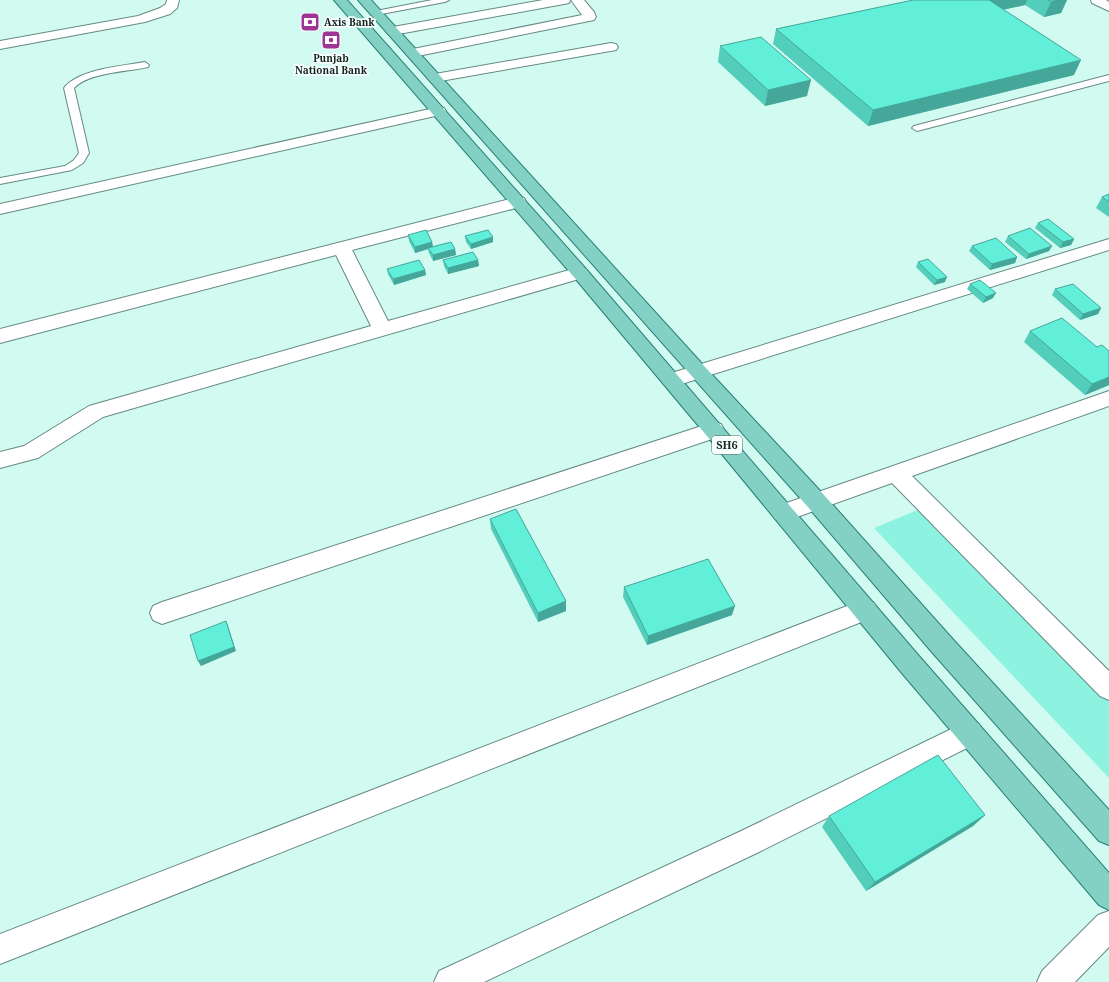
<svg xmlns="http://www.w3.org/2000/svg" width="1109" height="982" font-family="'Noto Serif',serif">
<rect width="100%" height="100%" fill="#d1faf1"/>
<path fill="#8ef2e1" d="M937 502 1109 674V778L874 528Z"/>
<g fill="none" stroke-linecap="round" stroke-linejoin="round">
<defs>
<g id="lane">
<path d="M432 0H449L445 2 376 15 372 13 376 11Z"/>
<path d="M145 62 149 65 148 67C127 72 89 72 74 88L89 153 83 163 72 170 0 184V178L65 166 74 160 79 153 64 88C79 69 122 66 145 62Z"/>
<path d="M1109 75V81L917 131 912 128 914 126Z"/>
</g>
<g id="street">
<path d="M167 0H179L177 8 170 14 145 22 0 49V41L138 16 160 8 166 4Z"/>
<path d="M543 0H570L569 3 564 4 393 35 388 34 386 31 388 28 393 27Z"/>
<path d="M571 0H584L594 12 596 17 594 20 413 57 408 56 406 53 408 50 413 49 582 15Z"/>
<path d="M1091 0H1106L1109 2V11L1092 3Z"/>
<path d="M611 43 616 44 618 47 616 50 435 82 430 81 428 78 430 75 435 74Z"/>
<path d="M439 107 444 108 446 111 444 114 0 214V204Z"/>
<path d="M518 197 524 198 526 202 524 206 352 250 388 321 580 267 586 269 589 273 586 277 103 417 38 458 0 468V452L24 446 89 406 371 326 336 255 0 343V329Z"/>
<path d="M1109 239V250L672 387 665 385 662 380 665 375Z"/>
<path d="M1109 391V406L912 476 1109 671V700L1100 696 892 483 783 522 775 519 772 513 775 507Z"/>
<path d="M714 422 721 424 724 430 721 436 162 624 153 620 150 613 153 606 162 602Z"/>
<path d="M865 599 874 603 877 610 874 617 0 964V934Z"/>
<path d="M970 720 979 724 983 733 979 742 759 852 484 982H434L439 971 739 832Z"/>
<path d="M1109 911V947L1075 982H1037L1042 971 1098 915Z"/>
</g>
<g id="primary">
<path d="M334 0H347L586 269 919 656 1109 873V910L1099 905 901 672 707 436 574 277Z"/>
<path d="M358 0H371L705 367 824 495 949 635 1109 810V845L1099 841 931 651 808 507Z"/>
</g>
</defs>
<use href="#lane" stroke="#658a83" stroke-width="2"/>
<use href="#street" stroke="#658a83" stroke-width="2"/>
<use href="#primary" stroke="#277f73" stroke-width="2"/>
<use href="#lane" fill="#fff" fill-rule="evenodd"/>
<use href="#street" fill="#fff" fill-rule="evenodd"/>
<use href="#primary" fill="#83d0c5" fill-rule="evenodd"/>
</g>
<g fill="#53cebb">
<path d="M913 0H1067L1061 13 1044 17 1025 5 1003 10 1074 75 868 126 773 44 776 29Z"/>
<path d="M720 46 807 96 765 106 718 62Z"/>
<path d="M1109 194V217L1096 208 1102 197Z"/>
<path d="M1038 223 1074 239 1071 245 1060 248 1035 228Z"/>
<path d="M408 235 432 242 433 246 455 249 456 255 433 261 429 253 428 249 415 253 409 241Z"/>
<path d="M465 236 493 237V242L471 249 466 242Z"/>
<path d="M1008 236 1052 246 1049 251 1026 259 1005 242Z"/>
<path d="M972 246 1017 257 1015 263 990 270 969 251Z"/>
<path d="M443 260H478L479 266 448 274 444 266Z"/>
<path d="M918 262 945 282 934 285 916 267Z"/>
<path d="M387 269 425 270 426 275 394 285 388 274Z"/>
<path d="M970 284 993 298 983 303 967 289Z"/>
<path d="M1055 289 1101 308 1098 314 1080 320 1052 295Z"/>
<path d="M1030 331 1109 385 1085 395 1024 342Z"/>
<path d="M490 519 566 601V611L538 622 491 529Z"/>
<path d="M624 587 732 615 647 645 623 597Z"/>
<path d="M985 815 973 826 866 891 822 827 829 816Z"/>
</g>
<g fill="#44a799">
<path d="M987 0H1027L1025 5 982 14Z"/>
<path d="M1058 0H1067L1061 13 1044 17 1051 2Z"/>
<path d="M1081 60 1074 75 868 126 873 110Z"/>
<path d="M811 80 807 96 765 106 768 90Z"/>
<path d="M493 237V242L471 249V244Z"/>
<path d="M1074 239 1071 245 1060 248 1063 242Z"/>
<path d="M432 242 433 248H428V249L415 253V247Z"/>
<path d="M1052 246 1049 251 1026 259 1029 254Z"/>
<path d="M455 249 456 255 433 261V255Z"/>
<path d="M1017 257 1015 263 990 270 992 264Z"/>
<path d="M478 260 479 266 448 274V268Z"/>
<path d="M425 270 426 275 394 285 393 279Z"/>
<path d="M947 277 945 282 934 285 937 280Z"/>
<path d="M996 293 993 298 983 303 986 297Z"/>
<path d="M1101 308 1098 314 1080 320 1083 314Z"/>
<path d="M1109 377V385L1085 395 1092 384Z"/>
<path d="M566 601V611L538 622V613Z"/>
<path d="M735 606 732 615 647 645 648 636Z"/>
<path d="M226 621 228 626 236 651 201 666 198 661Z"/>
<path d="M985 815 973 826 866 891 875 882Z"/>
</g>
<g fill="#61efda" stroke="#44a799">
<path d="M913 0H989L1081 60 873 110 776 29Z"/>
<path d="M1048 0H1058L1051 2Z"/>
<path d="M761 37 811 80 768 90 720 46Z"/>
<path d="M1109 194V202L1102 197Z"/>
<path d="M1048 219 1074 239 1063 242 1038 223Z"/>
<path d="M1030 228 1052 246 1029 254 1008 236Z"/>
<path d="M426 230 432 242 415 247 408 235Z"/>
<path d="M488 230 493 237 471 244 465 236Z"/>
<path d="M996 238 1017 257 992 264 972 246Z"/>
<path d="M451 242 455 249 433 255 428 248Z"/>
<path d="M473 252 478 260 448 268 443 260Z"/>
<path d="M928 259 947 277 937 280 918 262Z"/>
<path d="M419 260 425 270 393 279 387 269Z"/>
<path d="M980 280 996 293 986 297 970 284Z"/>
<path d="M1073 284 1101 308 1083 314 1055 289Z"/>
<path d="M1062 318 1097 347 1102 345 1109 351V377L1092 384 1030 331Z"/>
<path d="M516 509 566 601 538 613 490 519Z"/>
<path d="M708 559 735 606 648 636 624 587Z"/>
<path d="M226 621 234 647 198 661 190 635Z"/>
<path d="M938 755 985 815 875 882 829 816Z"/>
</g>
<defs>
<symbol id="bank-square" viewBox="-11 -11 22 22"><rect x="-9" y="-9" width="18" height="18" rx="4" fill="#9f3495" stroke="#f7fffd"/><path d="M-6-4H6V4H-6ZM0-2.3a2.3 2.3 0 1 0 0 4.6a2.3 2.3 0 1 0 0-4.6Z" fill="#fff"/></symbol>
</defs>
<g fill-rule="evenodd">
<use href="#bank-square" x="299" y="11" width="22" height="22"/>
<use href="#bank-square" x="320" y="29" width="22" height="22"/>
</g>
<g text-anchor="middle" stroke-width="3.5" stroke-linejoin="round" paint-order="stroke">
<g font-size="10" font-weight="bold" fill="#152522" stroke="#f7fffd" text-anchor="start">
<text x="324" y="26">Axis Bank</text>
<text x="331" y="62" text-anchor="middle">Punjab<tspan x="331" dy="12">National Bank</tspan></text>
</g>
<rect fill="#f7fffd" stroke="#596664" stroke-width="1" x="712" y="436" width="30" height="18" rx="3"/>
<g font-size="11" font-weight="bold" fill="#152522">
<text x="727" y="449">SH6</text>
</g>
</g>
</svg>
